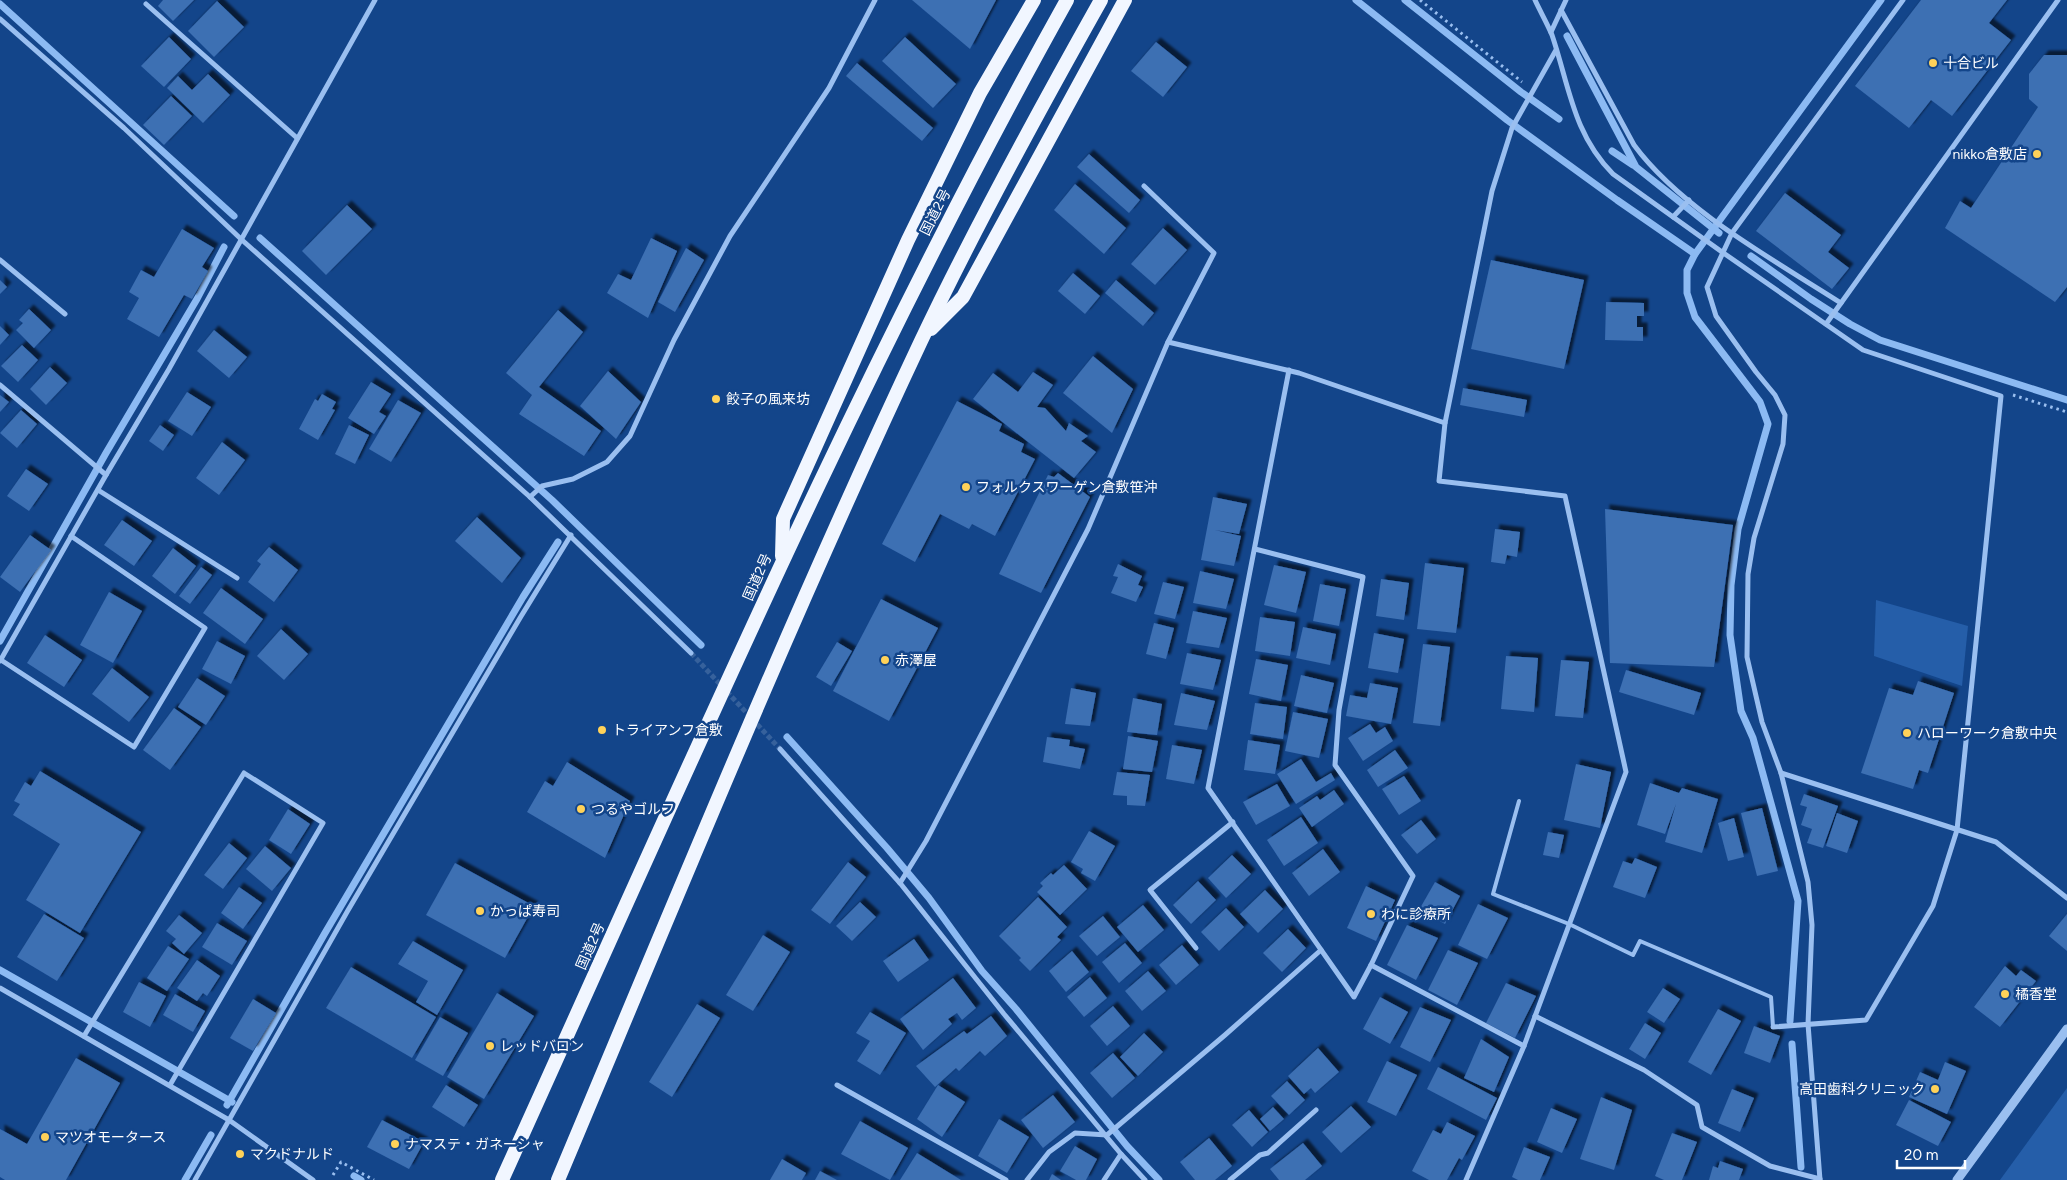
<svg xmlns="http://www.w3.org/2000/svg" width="2067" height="1180" font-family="Figtree,'Noto Sans JP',sans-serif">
<defs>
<filter id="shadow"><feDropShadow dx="4.5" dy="-4.5" stdDeviation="1" flood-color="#0009"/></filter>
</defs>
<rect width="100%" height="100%" fill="#13458a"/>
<g fill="#255ea9">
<path d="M1876 600 1968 626 1962 686 1874 656Z"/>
<path d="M2067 1088V1180H2000Z"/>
</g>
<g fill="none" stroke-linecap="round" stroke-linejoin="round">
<g stroke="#8cbaf3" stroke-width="7">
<path d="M1356 0 1507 120 1617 200 1695 254"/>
<path d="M1405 0 1521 92 1559 119"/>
<path d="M0 4 234 216"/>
<path d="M1567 36 1636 167 1719 233"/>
<path d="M1612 151 1633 165"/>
<path d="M260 238 552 500 701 645"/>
<path d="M1751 256 1811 299 1850 324 1880 340 2067 400"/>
<path d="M0 641 106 453 197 299 224 247"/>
<path d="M787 737 887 848 929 898 982 971 1016 1009 1127 1146 1159 1180"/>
<path d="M0 970 232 1102"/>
<path d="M1790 1021 1798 901 1753 738 1741 711 1730 635 1731 585 1738 529 1768 424 1760 402 1695 317 1687 293V270L1695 254 1881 0"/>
<path d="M1792 1044 1801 1167"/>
<path d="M227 1105 325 933 523 597 558 542"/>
<path d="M354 1176 361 1180"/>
<path d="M185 1180 211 1135"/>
</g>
</g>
<g fill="#3c6fb3" filter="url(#shadow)">
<path d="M163 0H194L173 21 158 6Z"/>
<path d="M912 0H996L970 49Z"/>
<path d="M1921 0H2007L1989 23 2011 40 1952 116 1931 100 1909 128 1855 86Z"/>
<path d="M217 1 244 27 214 57 188 31Z"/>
<path d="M169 37 191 59 164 87 141 66Z"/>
<path d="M905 37 956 84 933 108 882 61Z"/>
<path d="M1156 42 1187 67 1163 97 1131 71Z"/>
<path d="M2044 55H2067V287L2055 302 1945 228 1960 201 1971 208 2038 107 2029 99V74Z"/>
<path d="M857 63 933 128 922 141 846 76Z"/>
<path d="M208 74 230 95 203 123 167 88 178 76 192 90Z"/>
<path d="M171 96 192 116 164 145 143 125Z"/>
<path d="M1089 154 1140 200 1129 213 1077 167Z"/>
<path d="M1075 184 1126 228 1104 254 1054 210Z"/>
<path d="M1785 193 1841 235 1828 252 1849 268 1832 289 1756 231Z"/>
<path d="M347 205 372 229 326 275 302 251Z"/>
<path d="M1163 228 1187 250 1155 285 1131 264Z"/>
<path d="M182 229 214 248 202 267 208 271 192 299 184 295 159 337 127 319 139 298 129 292 141 270 154 277Z"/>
<path d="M651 238 677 251 648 318 607 293 618 274 631 280Z"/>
<path d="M686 248 704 260 675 312 658 302Z"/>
<path d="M1491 260 1584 280 1564 369 1471 349Z"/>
<path d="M1073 273 1100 296 1085 314 1058 291Z"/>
<path d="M0 280 7 287 0 294Z"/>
<path d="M1116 280 1154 313 1143 326 1105 293Z"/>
<path d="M1606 302 1644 303V316H1637V327H1643V341L1605 340Z"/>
<path d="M29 309 51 330 34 348 16 330 23 323 19 320Z"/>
<path d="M558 310 583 332 539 387 601 431 584 456 519 414 532 395 506 373Z"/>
<path d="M0 326 9 335 0 345Z"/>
<path d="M214 330 247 357 229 378 197 351Z"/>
<path d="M22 345 38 360 18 382 1 366Z"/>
<path d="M1093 356 1133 389 1112 433 1063 393Z"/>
<path d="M50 367 67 383 46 405 30 389Z"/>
<path d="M608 371 641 402 616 439 580 406Z"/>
<path d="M1033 372 1053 385 1037 407 1045 408 1066 431 1069 423 1088 436 1081 441 1096 452 1074 478 973 399 993 373 1018 392Z"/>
<path d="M371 382 391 394 379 412 386 416 374 434 348 418Z"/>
<path d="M1463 388 1527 400 1524 417 1460 405Z"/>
<path d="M187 392 211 407 192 436 168 421Z"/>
<path d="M322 394 336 402 332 409 335 410 318 440 299 429 315 399 318 401Z"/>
<path d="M0 395 9 402 0 412Z"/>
<path d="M398 400 421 413 391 462 369 449Z"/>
<path d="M957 401 1002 424 999 431 1024 444 1021 452 1035 459 995 536 972 524 969 529 940 514 915 562 882 544Z"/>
<path d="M21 410 37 424 17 448 0 433Z"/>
<path d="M160 425 174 435 163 451 149 441Z"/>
<path d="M349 425 369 435 355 464 335 454Z"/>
<path d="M222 442 245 460 219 495 196 478Z"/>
<path d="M26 469 48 484 29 511 7 496Z"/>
<path d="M1058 473 1090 497 1041 593 999 574 1048 475 1054 477Z"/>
<path d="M1213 497 1247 504 1239 534 1215 530 1241 536 1234 566 1201 560Z"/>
<path d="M1605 509 1733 525 1714 667 1610 663Z"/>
<path d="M477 517 521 558 502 583 455 541Z"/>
<path d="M122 520 152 541 134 566 104 545Z"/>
<path d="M1495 529 1520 532 1517 557 1507 555 1505 564 1491 562Z"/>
<path d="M30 535 51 550 20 592 0 577Z"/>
<path d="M269 547 298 570 274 602 248 582 261 564 257 561Z"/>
<path d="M173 548 196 566 175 594 152 576Z"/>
<path d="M1425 563 1464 568 1456 633 1417 629Z"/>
<path d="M1118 564 1142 576 1138 585 1143 587 1136 602 1111 593 1118 577 1113 576Z"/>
<path d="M1274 565 1306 572 1296 613 1264 605Z"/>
<path d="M201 567 212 575 190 604 179 596Z"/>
<path d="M1200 571 1234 579 1226 609 1193 603Z"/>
<path d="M1381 579 1409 583 1404 620 1376 616Z"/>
<path d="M1163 582 1184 587 1175 619 1154 614Z"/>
<path d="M1320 584 1346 589 1339 626 1313 621Z"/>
<path d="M221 588 263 619 245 644 203 613Z"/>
<path d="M109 592 142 611 113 663 80 645Z"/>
<path d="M881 599 938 628 889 721 833 691Z"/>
<path d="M1193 611 1227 618 1219 648 1186 643Z"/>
<path d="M1260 617 1295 622 1290 656 1255 651Z"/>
<path d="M1154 623 1174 628 1166 659 1146 654Z"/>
<path d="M1303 627 1336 634 1330 665 1296 658Z"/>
<path d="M281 629 308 654 284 680 257 656Z"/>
<path d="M1374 633 1404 639 1398 673 1368 668Z"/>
<path d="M45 635 82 660 64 687 27 663Z"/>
<path d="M217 641 245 656 231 684 202 669Z"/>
<path d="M837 642 852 651 831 686 816 677Z"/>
<path d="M1423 644 1450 647 1440 726 1413 723Z"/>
<path d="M1187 653 1221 660 1213 690 1180 684Z"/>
<path d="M1506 656 1538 658 1534 712 1501 709Z"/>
<path d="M1256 659 1288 665 1281 701 1249 694Z"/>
<path d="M1561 660 1589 662 1583 718 1555 716Z"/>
<path d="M112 668 149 697 129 722 92 694Z"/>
<path d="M1626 670 1701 693 1694 715 1619 692Z"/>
<path d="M1301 675 1334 683 1327 713 1294 706Z"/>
<path d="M197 678 225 696 206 725 178 707Z"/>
<path d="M1918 681 1954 693 1928 773 1919 770 1913 789 1861 773 1889 688 1913 695Z"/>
<path d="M1370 683 1398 688 1391 724 1346 716 1350 695 1367 698Z"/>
<path d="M1071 688 1096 693 1090 726 1065 724Z"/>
<path d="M1181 693 1215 701 1207 730 1174 725Z"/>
<path d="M1133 698 1162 704 1157 735 1127 732Z"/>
<path d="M1255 703 1287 707 1283 739 1250 734Z"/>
<path d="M174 708 201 727 170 770 143 750Z"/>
<path d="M1293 712 1328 719 1319 758 1285 751Z"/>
<path d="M1370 724 1376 733 1385 727 1393 741 1363 761 1348 738Z"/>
<path d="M1128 736 1158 741 1152 772 1123 769Z"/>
<path d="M1047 737 1070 740 1069 746 1085 749 1080 769 1043 762Z"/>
<path d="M1248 740 1280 745 1275 774 1244 770Z"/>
<path d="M1172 745 1202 750 1194 784 1166 779Z"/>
<path d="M1395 750 1408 768 1378 787 1367 770Z"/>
<path d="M1301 759 1316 782 1331 773 1335 780 1296 804 1277 774Z"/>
<path d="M567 762 630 801 605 858 527 812 545 781 553 786Z"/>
<path d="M1576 764 1611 772 1600 828 1564 820Z"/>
<path d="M40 771 141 832 80 933 26 900 60 844 13 815 20 804 14 801 25 782 31 786Z"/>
<path d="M1117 772 1150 775 1145 806 1127 805V796L1113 795Z"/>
<path d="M1404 776 1421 801 1399 815 1382 789Z"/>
<path d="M1650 783 1679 793 1682 788 1718 799 1702 853 1665 842 1676 804 1665 834 1637 825Z"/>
<path d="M1277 784 1290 806 1256 825 1243 802Z"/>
<path d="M1334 790 1344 804 1312 827 1299 808 1317 796 1320 800Z"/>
<path d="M1804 794 1838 806 1823 848 1807 843 1812 829 1801 825 1807 807 1800 805Z"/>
<path d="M1762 808 1778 871 1757 876 1741 813Z"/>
<path d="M288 809 310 824 291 854 269 840Z"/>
<path d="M1837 813 1858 821 1847 853 1826 846Z"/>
<path d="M1301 817 1318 843 1284 866 1267 840Z"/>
<path d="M1734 818 1744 857 1728 861 1718 823Z"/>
<path d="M1421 820 1436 839 1417 854 1401 835Z"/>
<path d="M1089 831 1115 846 1095 881 1081 873 1083 869 1071 862Z"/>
<path d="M1548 832 1564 835 1559 858 1543 855Z"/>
<path d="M229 843 247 858 223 889 204 875Z"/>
<path d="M265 846 291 868 272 891 246 869Z"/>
<path d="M1323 849 1340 872 1309 896 1292 873Z"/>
<path d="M1232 855 1251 874 1226 898 1208 878Z"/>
<path d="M1635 858 1657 867 1645 898 1613 887 1623 861 1632 864Z"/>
<path d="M848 862 866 877 830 924 811 910Z"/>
<path d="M455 863 534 906 505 958 426 915Z"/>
<path d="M1064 865 1087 889 1060 915 1037 892 1043 886 1040 883 1051 873 1053 875Z"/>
<path d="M1198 881 1216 900 1191 924 1173 905Z"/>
<path d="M1435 882 1460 896 1445 924 1419 910Z"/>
<path d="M1366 886 1395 900 1376 941 1347 928Z"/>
<path d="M239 887 262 903 243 929 221 913Z"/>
<path d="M1265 890 1283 909 1258 933 1240 914Z"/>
<path d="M1038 897 1067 927 1057 937 1061 940 1030 971 1019 960 1021 958 999 936Z"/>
<path d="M860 902 876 917 852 941 836 926Z"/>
<path d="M1478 904 1508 918 1487 959 1458 945Z"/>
<path d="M1143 905 1164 930 1138 952 1117 927Z"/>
<path d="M1226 908 1244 927 1219 951 1201 932Z"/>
<path d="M44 914 84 938 57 981 17 957Z"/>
<path d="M2067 914V951L2049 936Z"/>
<path d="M179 915 202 933 184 954 172 943 176 939 166 931Z"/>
<path d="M1103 916 1120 937 1097 956 1079 936Z"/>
<path d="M217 923 247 941 232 965 202 947Z"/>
<path d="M1407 925 1438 938 1416 980 1387 965Z"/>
<path d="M1288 929 1306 948 1282 972 1263 953Z"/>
<path d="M763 935 790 952 753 1011 726 995Z"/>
<path d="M914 939 929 960 898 982 883 961Z"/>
<path d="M413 941 463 970 437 1015 416 1002 428 981 398 964Z"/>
<path d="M1125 943 1142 963 1119 983 1102 962Z"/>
<path d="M1182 945 1199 965 1176 985 1159 965Z"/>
<path d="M168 946 189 959 167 991 147 978Z"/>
<path d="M1448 950 1478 963 1457 1005 1428 990Z"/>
<path d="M1072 951 1089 972 1066 992 1049 971Z"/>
<path d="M197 960 220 976 207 996 203 993 197 1001 177 988Z"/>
<path d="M2005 966 2016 976 2021 970 2036 981 2000 1027 1974 1007Z"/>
<path d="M351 967 436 1017 412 1058 326 1008Z"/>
<path d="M1148 971 1166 991 1142 1011 1125 991Z"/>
<path d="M1090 977 1107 998 1084 1017 1067 997Z"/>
<path d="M953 978 976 1008 962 1020 957 1013 948 1019 952 1024 923 1050 900 1019Z"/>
<path d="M139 982 166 996 150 1027 123 1012Z"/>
<path d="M1506 983 1536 996 1515 1038 1486 1023Z"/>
<path d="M1663 988 1680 999 1664 1023 1647 1012Z"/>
<path d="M497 993 534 1016 484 1099 447 1077Z"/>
<path d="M175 994 205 1011 193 1032 163 1015Z"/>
<path d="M1380 997 1408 1012 1390 1044 1363 1029Z"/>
<path d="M253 999 276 1013 253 1051 230 1038Z"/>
<path d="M697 1004 720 1018 672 1097 649 1082Z"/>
<path d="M1113 1006 1130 1026 1107 1046 1090 1026Z"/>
<path d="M1420 1007 1451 1020 1430 1062 1400 1047Z"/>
<path d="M1718 1009 1741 1021 1711 1075 1688 1062Z"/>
<path d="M870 1012 906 1033 880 1075 857 1061 870 1041 856 1033Z"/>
<path d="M991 1016 1007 1036 985 1056 980 1051 959 1071 956 1068 935 1087 916 1066 964 1031 967 1034Z"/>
<path d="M440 1017 468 1033 443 1076 415 1060Z"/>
<path d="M1645 1023 1661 1033 1645 1059 1629 1049Z"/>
<path d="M1754 1026 1780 1036 1770 1063 1744 1053Z"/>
<path d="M1144 1033 1163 1052 1138 1076 1120 1057Z"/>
<path d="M1481 1039 1509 1057 1494 1092 1464 1078Z"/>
<path d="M1318 1048 1339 1072 1315 1093 1311 1088 1304 1094 1288 1076Z"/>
<path d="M1113 1053 1135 1078 1112 1098 1090 1073Z"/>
<path d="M76 1058 120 1083 66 1180H5L0 1177V1129L27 1144Z"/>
<path d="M1387 1061 1417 1075 1396 1116 1367 1102Z"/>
<path d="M1945 1062 1966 1071 1947 1114 1909 1097 1920 1072 1938 1080Z"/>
<path d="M1438 1067 1497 1098 1486 1120 1427 1089Z"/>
<path d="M1287 1081 1305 1100 1289 1115 1271 1096Z"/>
<path d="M446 1085 478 1105 464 1127 432 1107Z"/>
<path d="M938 1085 965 1102 942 1137 917 1119Z"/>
<path d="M1732 1089 1754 1098 1740 1132 1718 1123Z"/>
<path d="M1053 1095 1075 1122 1043 1148 1021 1120Z"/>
<path d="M1601 1097 1632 1110 1614 1170 1580 1159Z"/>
<path d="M1909 1100 1951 1122 1938 1146 1896 1125Z"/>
<path d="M1351 1106 1371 1127 1341 1153 1322 1132Z"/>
<path d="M1273 1107 1284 1119 1270 1131 1260 1119Z"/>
<path d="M1551 1108 1577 1119 1562 1153 1537 1142Z"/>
<path d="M1249 1110 1268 1132 1252 1147 1232 1125Z"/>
<path d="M999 1119 1029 1137 1007 1173 978 1156Z"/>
<path d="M382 1120 424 1142 409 1169 367 1147Z"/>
<path d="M860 1121 908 1148 890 1180 841 1154Z"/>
<path d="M1447 1122 1475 1136 1462 1160 1459 1158 1447 1180H1429L1412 1171 1433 1130 1441 1134Z"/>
<path d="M1672 1133 1697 1142 1682 1180H1664L1655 1176Z"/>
<path d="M1209 1138 1232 1166 1215 1180H1195L1180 1162Z"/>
<path d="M1303 1143 1322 1166 1305 1180H1279L1270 1169Z"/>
<path d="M1075 1146 1097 1159 1086 1180H1076L1060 1171Z"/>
<path d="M1524 1147 1550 1157 1540 1180H1518L1512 1177Z"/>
<path d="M917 1153 961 1180H900Z"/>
<path d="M782 1159 806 1173 802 1180H770Z"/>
<path d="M1720 1161 1743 1169 1739 1180H1709L1713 1166 1718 1168Z"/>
<path d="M820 1171 837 1180H815Z"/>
<path d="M1052 1174 1061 1180H1049Z"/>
</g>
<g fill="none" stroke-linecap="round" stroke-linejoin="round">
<path stroke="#36619c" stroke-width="5" stroke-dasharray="5 2.5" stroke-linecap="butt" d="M691 653 780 749"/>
<g stroke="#9abff0" stroke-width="3" stroke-dasharray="2.5 4" stroke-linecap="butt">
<path d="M1420 0 1522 82"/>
<path d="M2013 395 2067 412"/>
<path d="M333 1175 341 1162 374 1180"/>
</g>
<path stroke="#9abff0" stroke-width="4" d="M1519 801 1493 894 1569 924 1633 955 1640 941 1771 997 1773 1027"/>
<g stroke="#9abff0" stroke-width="5">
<path d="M1535 0C1540 11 1547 23 1552 35 1569 85 1573 134 1613 174L1722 252 1863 350 2001 396 1957 830 1933 906 1866 1020 1773 1027"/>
<path d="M146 4 297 138"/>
<path d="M1561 10 1634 145C1682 210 1774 260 1841 303"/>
<path d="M0 19 124 128 242 240 530 497 691 653"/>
<path d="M1551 32 1566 0"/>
<path d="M1673 217 1689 200"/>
<path d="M0 260 65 314"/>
<path d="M1826 324 2058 0"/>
<path d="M1168 342 1299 373 1445 423"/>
<path d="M0 385 106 475"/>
<path d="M98 490 237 578"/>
<path d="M530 497 542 486 573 479 607 462 630 436 674 340 730 236 829 88 875 0"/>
<path d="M1255 549 1363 577 1339 710 1335 765 1413 876 1371 965 1354 997 1208 788 1289 370"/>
<path d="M1 660 134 747 205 628 71 536"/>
<path d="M0 661 106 475 169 369 375 0"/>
<path d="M780 749 900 883 1004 1014 1121 1154 1145 1180"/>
<path d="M1781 773 1996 842 2067 898"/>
<path d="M900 883 926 841 1088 529 1168 342 1214 253 1144 186"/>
<path d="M1196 948 1150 890 1233 822"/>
<path d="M1371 965 1524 1046"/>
<path d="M0 988 229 1120 313 1180"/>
<path d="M1535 1016 1644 1070 1697 1105 1702 1127 1770 1166 1820 1179"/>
<path d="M84 1036 244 773 323 823 170 1085"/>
<path d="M837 1085 1006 1180"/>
<path d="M195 1180 347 912 520 618 571 535"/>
<path d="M1027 1180 1049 1152 1075 1133 1107 1135 1225 1035 1321 950"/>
<path d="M1104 1180 1121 1154"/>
<path d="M1230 1180 1260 1155 1268 1153 1316 1110"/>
<path d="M1466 1180 1524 1046 1626 772 1565 496 1439 481 1445 423 1492 191 1512 128 1556 50"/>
<path d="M1820 1180 1808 1024 1812 925 1808 882 1781 773 1762 722 1747 657 1748 574 1754 538 1783 444 1785 415 1775 395 1756 372 1716 316 1707 287 1732 233 1903 0"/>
</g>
<path stroke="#9abff0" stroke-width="9" d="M1957 1180 2067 1029"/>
<g stroke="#f1f6ff" stroke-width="14">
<path d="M931 329 963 297 1125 0"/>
<path d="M782 556 783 519 908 240 980 93 1034 0"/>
<path d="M502 1180C682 783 854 381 1067 0"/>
<path d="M558 1180C676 899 791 617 921 341 976 225 1038 112 1101 0"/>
</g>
</g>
<g fill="#ffd259" stroke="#13458a" stroke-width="2">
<circle cx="1933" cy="63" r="5"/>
<circle cx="2037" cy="154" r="5"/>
<circle cx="716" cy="399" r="5"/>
<circle cx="966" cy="487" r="5"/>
<circle cx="885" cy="660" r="5"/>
<circle cx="602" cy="730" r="5"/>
<circle cx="1907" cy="733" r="5"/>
<circle cx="581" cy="809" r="5"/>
<circle cx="480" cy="911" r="5"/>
<circle cx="1371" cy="914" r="5"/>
<circle cx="2005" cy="994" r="5"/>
<circle cx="490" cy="1046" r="5"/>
<circle cx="1935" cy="1089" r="5"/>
<circle cx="45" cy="1137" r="5"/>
<circle cx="395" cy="1144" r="5"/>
<circle cx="240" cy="1154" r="5"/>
</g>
<g text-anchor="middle" stroke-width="5" stroke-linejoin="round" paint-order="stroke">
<g font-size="14" fill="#fff" stroke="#13458a" text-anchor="start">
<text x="1943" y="68">十合ビル</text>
<text x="2027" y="159" text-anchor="end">nikko倉敷店</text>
<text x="726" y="404">餃子の風来坊</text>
<text x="976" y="492">フォルクスワーゲン倉敷笹沖</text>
<text x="895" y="665">赤澤屋</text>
<text x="612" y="735">トライアンフ倉敷</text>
<text x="1917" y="738">ハローワーク倉敷中央</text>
<text x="591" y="814">つるやゴルフ</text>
<text x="490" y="916">かっぱ寿司</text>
<text x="1381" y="919">わに診療所</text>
<text x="2015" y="999">橘香堂</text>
<text x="500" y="1051">レッドバロン</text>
<text x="1925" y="1094" text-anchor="end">高田歯科クリニック</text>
<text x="55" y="1142">マツオモータース</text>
<text x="405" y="1149">ナマステ・ガネーシャ</text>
<text x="250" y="1159">マクドナルド</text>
</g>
<g font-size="14" fill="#fff" stroke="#13458a">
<text transform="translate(935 212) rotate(-63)" y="5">国道2号</text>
<text transform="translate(757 577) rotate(-66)" y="5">国道2号</text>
<text transform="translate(590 946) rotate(-66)" y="5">国道2号</text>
</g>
</g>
<path d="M1897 1160v8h68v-8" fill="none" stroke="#ffffff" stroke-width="2.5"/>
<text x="1904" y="1160" font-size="15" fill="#ffffff" stroke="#13458a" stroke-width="4" paint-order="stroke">20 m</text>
</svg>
